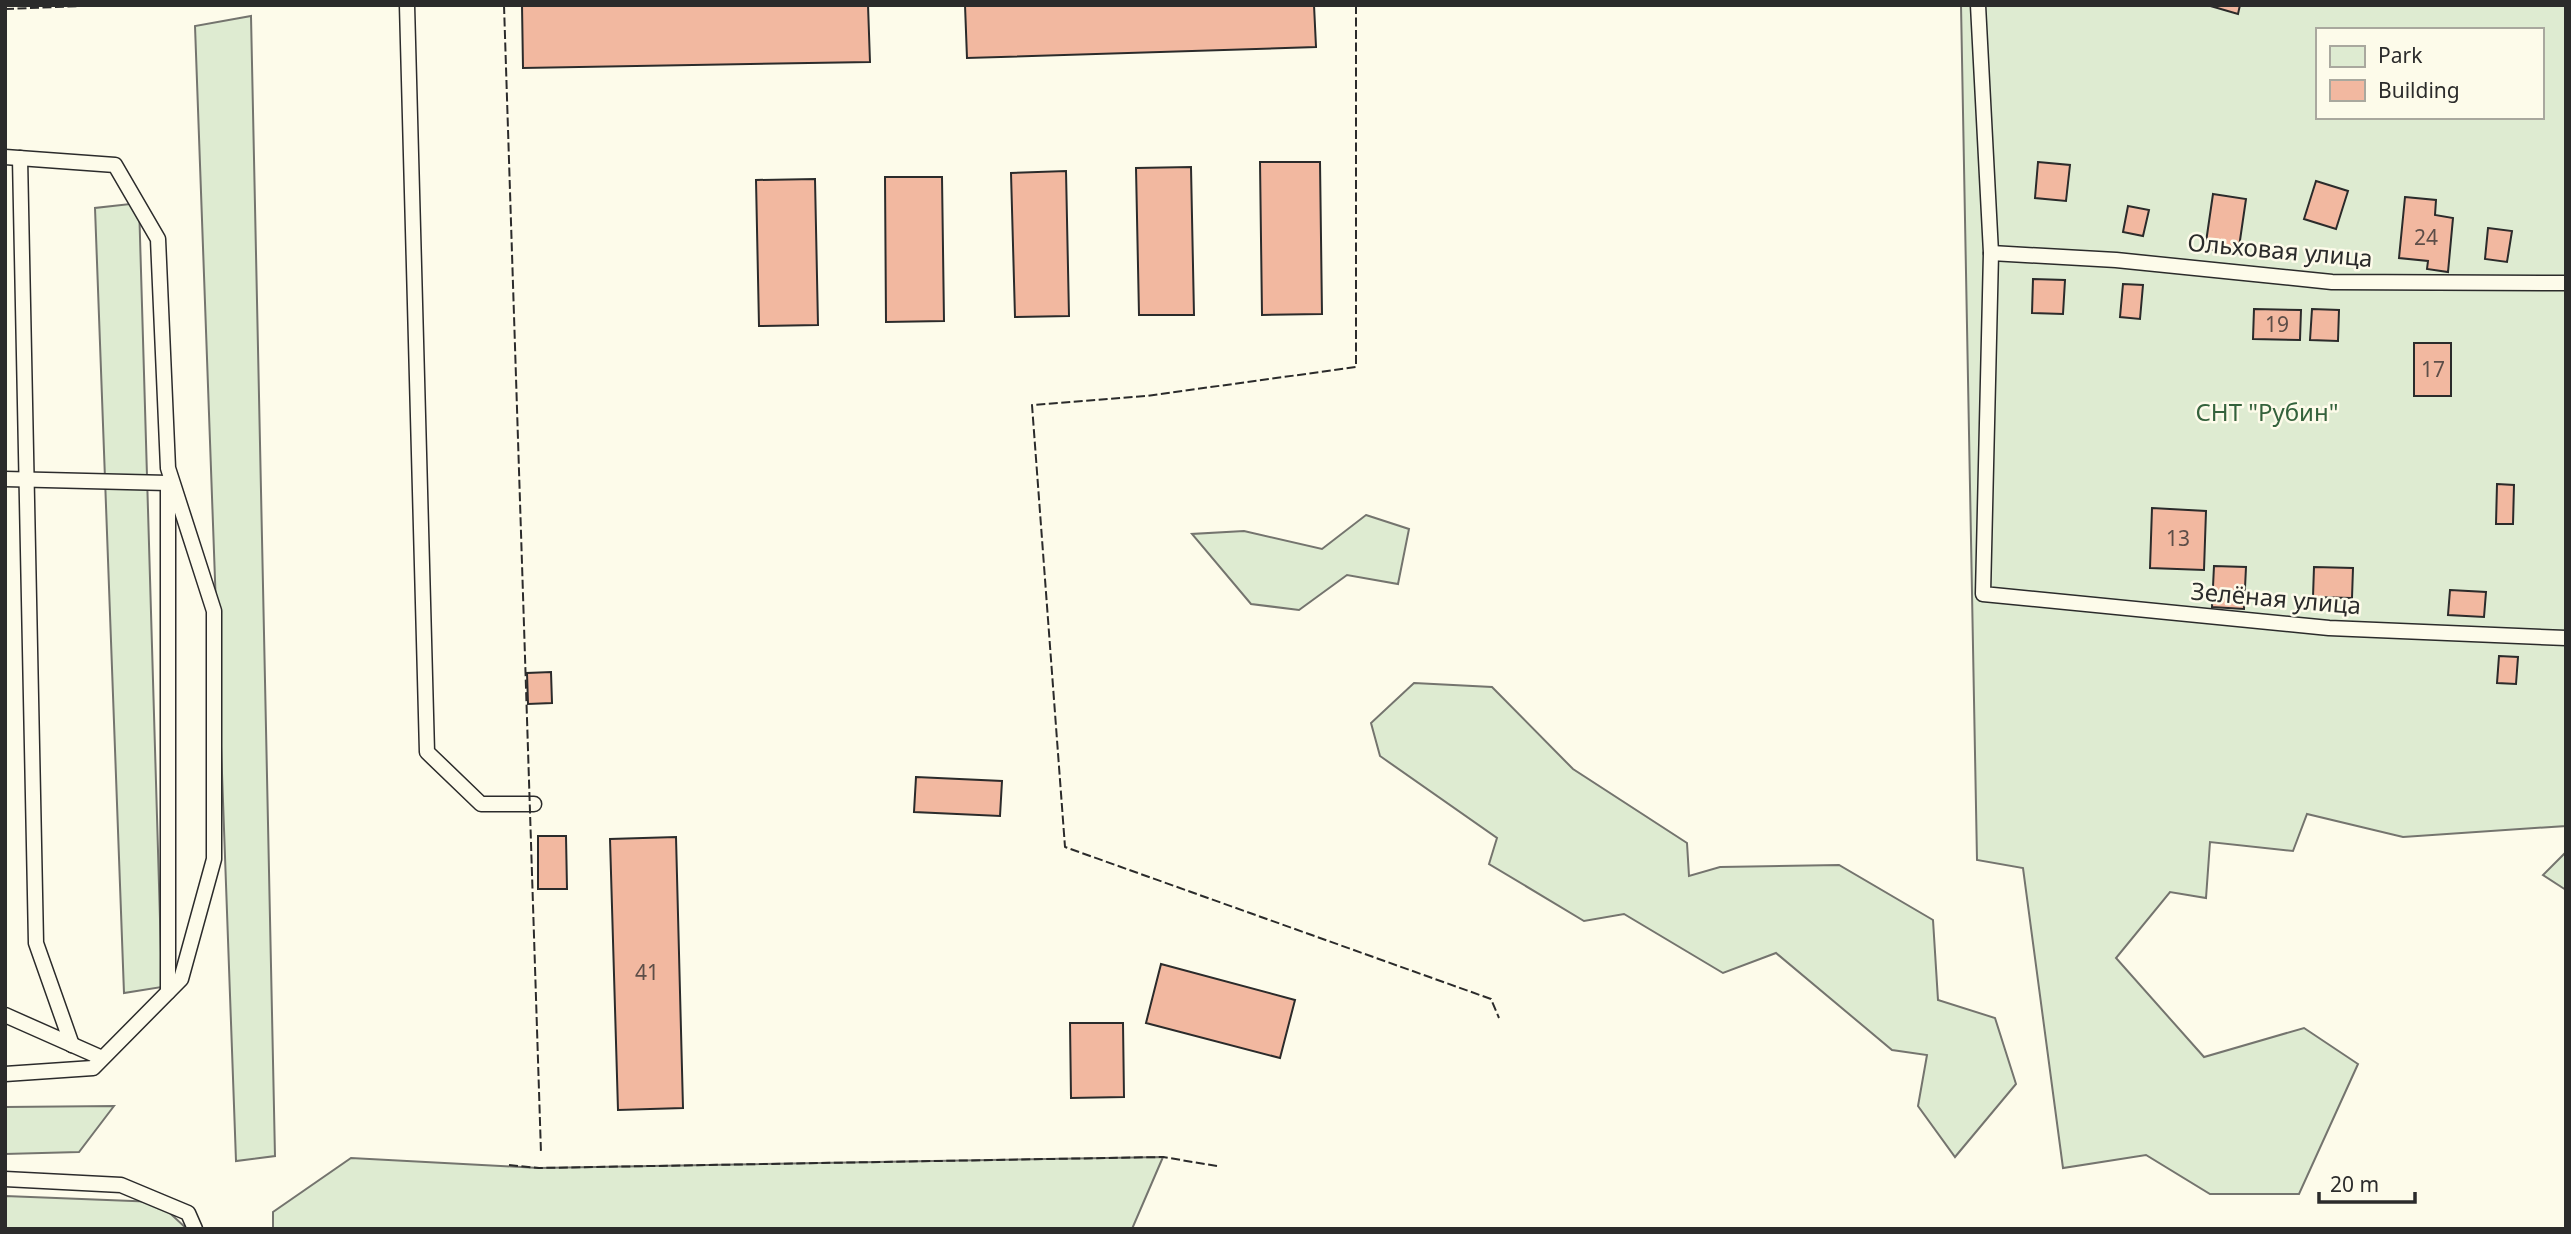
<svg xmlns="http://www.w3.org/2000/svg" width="2571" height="1234" font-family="'Noto Sans',sans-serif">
<rect width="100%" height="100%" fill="#fdfbea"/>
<g fill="#deebd1" stroke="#74746e" stroke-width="2" fill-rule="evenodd">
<path d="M1961 5H2566V826L2403 837 2307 814 2293 851 2210 842 2206 898 2170 892 2116 958 2204 1057 2304 1028 2358 1064 2299 1194H2210L2146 1155 2063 1168 2023 868 1977 860ZM2317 30H2541V117H2317Z"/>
<path d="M251 16 275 1156 236 1161 195 26Z"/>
<path d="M139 203 162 987 124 993 95 208Z"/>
<path d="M1366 515 1409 529 1398 584 1347 575 1299 610 1251 604 1192 534 1244 531 1322 549Z"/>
<path d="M1414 683 1492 687 1573 769 1687 843 1689 876 1720 867 1839 865 1933 920 1938 1000 1995 1018 2016 1084 1955 1157 1918 1106 1927 1055 1892 1050 1776 953 1723 973 1624 914 1584 921 1489 864 1497 838 1380 756 1371 723Z"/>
<path d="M2566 852V890L2543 875Z"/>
<path d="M114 1106 79 1152 5 1154V1107Z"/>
<path d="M1163 1157 1132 1229H273V1212L351 1158 539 1168Z"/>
<path d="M5 1196 158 1202 187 1229H5Z"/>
</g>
<g fill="#f2b8a0" stroke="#2b2b2b" stroke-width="2">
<path d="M522 5H868L870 62 523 68Z"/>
<path d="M965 5H1314L1316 47 967 58Z"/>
<path d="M2207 5H2240L2238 14Z"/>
<path d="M1260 162H1320L1322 314 1262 315Z"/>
<path d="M2038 162 2070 165 2066 201 2035 198Z"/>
<path d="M1191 167 1194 315H1139L1136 168Z"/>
<path d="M1066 171 1069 316 1015 317 1011 173Z"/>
<path d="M885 177H942L944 321 886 322Z"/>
<path d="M815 179 818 325 759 326 756 180Z"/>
<path d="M2316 181 2348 191 2336 229 2304 219Z"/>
<path d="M2213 194 2246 199 2238 254 2205 249Z"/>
<path d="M2405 197 2436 200 2435 215 2453 218 2448 272 2427 269 2428 261 2399 258Z"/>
<path d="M2128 206 2149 210 2143 236 2123 232Z"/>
<path d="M2488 228 2512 231 2507 262 2485 259Z"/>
<path d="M2033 279 2065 280 2063 314 2032 313Z"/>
<path d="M2123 284 2143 285 2140 319 2120 317Z"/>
<path d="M2254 309 2301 310 2300 340 2253 339Z"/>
<path d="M2312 309 2339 310 2338 341 2310 340Z"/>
<rect x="2414" y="343" width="37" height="53"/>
<path d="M2497 484 2514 485 2513 524H2496Z"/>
<path d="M2152 508 2206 511 2204 570 2150 568Z"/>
<path d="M2214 566 2246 567 2244 609 2212 607Z"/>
<path d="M2314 567 2353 568 2352 598 2313 597Z"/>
<path d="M2450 590 2486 592 2484 617 2448 615Z"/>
<path d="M2499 656 2518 657 2516 684 2497 683Z"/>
<path d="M551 672 552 703 528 704 527 673Z"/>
<path d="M916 777 1002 781 1000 816 914 812Z"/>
<path d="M538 836H566L567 889H538Z"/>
<path d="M676 837 683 1108 618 1110 610 839Z"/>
<path d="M1161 964 1295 1000 1280 1058 1146 1023Z"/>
<path d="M1070 1023H1123L1124 1097 1071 1098Z"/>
</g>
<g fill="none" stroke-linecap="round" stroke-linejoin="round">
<defs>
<g id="lane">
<path d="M407 5 427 752 481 804H534"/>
<path d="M1978 5 1991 253 1983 594 2329 628 2566 638"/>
<path d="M5 157 115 165 158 239 168 468 214 611V859L181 979 93 1068 5 1074"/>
<path d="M20 158 36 943 72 1045"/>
<path d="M1991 253 2116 260 2332 282 2566 283"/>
<path d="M5 479 168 483"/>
<path d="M168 482V992"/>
<path d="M5 1015 102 1058"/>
<path d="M5 1179 121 1185 188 1213 195 1229"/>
</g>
</defs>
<use href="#lane" stroke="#2b2b2b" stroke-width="17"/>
<use href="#lane" stroke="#fdfbea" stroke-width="14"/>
<g stroke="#2b2b2b" stroke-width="2" stroke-dasharray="9 3.5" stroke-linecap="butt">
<path d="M504 5 541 1153"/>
<path d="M1356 5V367L1146 396 1032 405 1065 847 1491 999 1499 1018"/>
<path d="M5 9 105 5"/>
<path d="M509 1165 539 1168 1163 1157 1217 1166"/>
</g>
</g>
<g text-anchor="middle" stroke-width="5" stroke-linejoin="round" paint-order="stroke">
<g font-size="21" fill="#5d4e48">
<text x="2426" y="245">24</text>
<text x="2277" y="332">19</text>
<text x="2433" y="377">17</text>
<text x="2178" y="546">13</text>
<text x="647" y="980">41</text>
</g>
<g font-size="24" fill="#2b2b2b" stroke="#fdfbea">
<text transform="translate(2280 251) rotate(5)" y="8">Ольховая улица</text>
<text transform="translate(2276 599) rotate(5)" y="8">Зелёная улица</text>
</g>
<g font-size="24" fill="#34623c" stroke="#fdfbea">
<text x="2267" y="421">СНТ "Рубин"</text>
</g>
</g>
<rect width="2571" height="1234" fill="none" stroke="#2b2b2b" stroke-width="14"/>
<rect x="2316" y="28" width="228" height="91" fill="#fdfbea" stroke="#a9a89e" stroke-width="2"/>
<rect x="2330" y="46" width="35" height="21" fill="#deebd1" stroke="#a9a89e" stroke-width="2"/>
<text x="2378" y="63" font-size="21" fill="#2b2b2b">Park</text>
<rect x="2330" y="80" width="35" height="21" fill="#f2b8a0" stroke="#a9a89e" stroke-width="2"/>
<text x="2378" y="98" font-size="21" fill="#2b2b2b">Building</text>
<path d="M2319 1192v10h96v-10" fill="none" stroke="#2b2b2b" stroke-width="3.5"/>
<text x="2330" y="1192" font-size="21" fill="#2b2b2b" stroke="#fdfbea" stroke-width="5" paint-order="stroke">20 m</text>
</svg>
